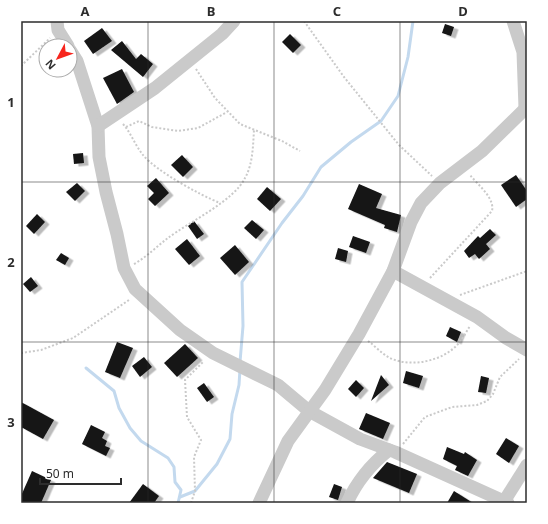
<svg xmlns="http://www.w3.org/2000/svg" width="548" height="524" font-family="'Noto Sans',sans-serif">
<defs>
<filter id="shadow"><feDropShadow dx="4.5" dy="2.5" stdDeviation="0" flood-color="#0004"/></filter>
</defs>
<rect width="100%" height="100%" fill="#fff"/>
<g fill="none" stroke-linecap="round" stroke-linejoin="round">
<g stroke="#c3d9ee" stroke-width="3">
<path d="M240 362 243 326 242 282 282 223 303 196 321 167 351 142 381 121 398 96 408 57 413 21"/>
<path d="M86 368 114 391 119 408 130 428 141 441 168 458 174 467 175 482 181 490 178 503"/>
<path d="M180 497 195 491 217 464 230 439 232 414 239 385 240 369"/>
</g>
</g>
<g fill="#141414" filter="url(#shadow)">
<path d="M445 24 454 27 451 36 442 33Z"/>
<path d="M102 28 112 41 93 54 84 41Z"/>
<path d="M290 34 301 45 293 53 282 42Z"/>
<path d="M122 41 136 59 141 54 153 64 143 77 111 50Z"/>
<path d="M122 69 134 92 117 104 103 78Z"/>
<path d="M83 153 84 163 74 164 73 154Z"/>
<path d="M182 155 193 167 183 177 171 165Z"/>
<path d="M516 175 527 191V199L516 207 501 185Z"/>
<path d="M156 178 169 193 155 206 148 199 154 193 147 186Z"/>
<path d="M77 183 85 191 75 201 66 192Z"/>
<path d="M359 184 382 194 376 208 401 215 397 232 384 228 385 225 348 209Z"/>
<path d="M267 187 281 199 270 211 257 199Z"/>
<path d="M37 214 45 222 34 234 26 226Z"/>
<path d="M252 220 264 230 256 239 244 228Z"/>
<path d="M194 221 204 234 197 239 188 226Z"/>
<path d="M490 229 496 235 486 244 490 249 479 259 475 254 469 258 464 251 478 236 480 238Z"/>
<path d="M353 236 370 242 366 253 349 247Z"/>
<path d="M187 239 200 256 189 265 175 249Z"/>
<path d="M235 245 249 262 235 275 220 258Z"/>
<path d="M338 248 348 251 346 262 335 259Z"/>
<path d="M61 253 69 258 65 265 56 260Z"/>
<path d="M31 277 38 286 30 292 23 284Z"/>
<path d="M450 327 461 332 457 342 446 336Z"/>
<path d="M117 342 133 348 120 378 105 372Z"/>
<path d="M185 344 198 358 177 377 164 363Z"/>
<path d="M144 357 152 367 140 377 132 366Z"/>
<path d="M406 371 423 376 419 388 403 383Z"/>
<path d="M381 375 389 385 371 401Z"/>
<path d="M481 376 489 378 486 393 478 392Z"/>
<path d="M356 380 364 388 356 397 348 389Z"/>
<path d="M204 383 214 397 207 402 197 388Z"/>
<path d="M21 402 54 420 43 439 21 427Z"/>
<path d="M366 413 390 423 383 439 359 429Z"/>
<path d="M91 425 105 432 102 438 107 441 105 446 110 448 106 456 82 444Z"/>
<path d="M506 438 519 446 509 463 496 454Z"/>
<path d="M447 447 464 454 465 452 477 460 468 476 455 470 457 466 443 459Z"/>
<path d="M387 462 417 474 409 493 373 478Z"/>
<path d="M32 471 51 480 41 503H21V496Z"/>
<path d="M143 484 159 496 154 503H129Z"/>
<path d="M334 484 342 487 338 500 329 497Z"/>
<path d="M454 491 473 503H447Z"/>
</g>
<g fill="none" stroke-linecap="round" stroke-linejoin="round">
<g stroke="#cacaca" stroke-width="2" stroke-dasharray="2 2" stroke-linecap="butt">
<path d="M304 21 344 77 399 145 432 176"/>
<path d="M21 66 50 38"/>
<path d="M196 69 215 98 240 124 282 141 300 151"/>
<path d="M123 124C131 133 135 145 143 155 156 171 200 195 220 203"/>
<path d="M126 127 139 121 152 127 178 131 198 128 227 112"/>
<path d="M134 264C147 257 157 246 168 238 189 222 234 201 245 178 253 164 253 145 254 130"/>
<path d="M430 278 492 211C495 198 478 185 470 175"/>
<path d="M460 295 527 271"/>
<path d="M368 341C375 346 382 354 390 358 411 368 443 361 458 344 463 339 466 332 470 326"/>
<path d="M21 353 41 350 73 338 129 300"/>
<path d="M403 444 425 417 452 407 477 405 487 401 493 394 500 377 519 359"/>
<path d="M191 503 195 491 194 457 201 440 187 417 185 380 204 361"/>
</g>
<g stroke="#cacaca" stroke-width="13">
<path d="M57 21 58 30 68 46"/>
<path d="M513 21 523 52 525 108"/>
<path d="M70 50 77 61 98 126 99 157 106 192 117 234 124 268 135 289 180 330 213 353 278 385 309 411 360 439 395 452 508 503"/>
<path d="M98 126 155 88 222 34 234 21"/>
<path d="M393 271 477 317 506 338 527 350"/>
<path d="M259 503 288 441 325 390 359 334 393 271 411 222 421 203 440 183 482 151 527 107"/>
<path d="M347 503C357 481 370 465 389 450"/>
<path d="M503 503 527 465"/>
</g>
</g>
<path fill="none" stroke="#2d2d2d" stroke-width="1" stroke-opacity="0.55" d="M148 21V503M274 21V503M400 21V503M21 182H527M21 342H527"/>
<rect width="548" height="524" fill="none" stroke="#ffffff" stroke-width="44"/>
<g transform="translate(58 58) rotate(229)"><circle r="19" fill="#ffffff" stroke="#ababab"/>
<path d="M0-3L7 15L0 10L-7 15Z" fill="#f7251d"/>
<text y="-6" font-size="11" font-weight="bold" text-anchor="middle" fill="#2d2d2d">N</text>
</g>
<path d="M40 478v6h81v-6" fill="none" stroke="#2d2d2d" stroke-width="2"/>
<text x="46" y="478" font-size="12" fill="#2d2d2d" stroke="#ffffff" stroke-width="3" paint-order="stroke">50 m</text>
<rect x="22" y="22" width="504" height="480" fill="none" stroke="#2d2d2d" stroke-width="1.5"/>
<g font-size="13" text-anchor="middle" font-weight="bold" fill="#2d2d2d">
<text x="85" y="16">A</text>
<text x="211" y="16">B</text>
<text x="337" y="16">C</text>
<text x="463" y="16">D</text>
<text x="11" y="107">1</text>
<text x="11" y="267">2</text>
<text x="11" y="427">3</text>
</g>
</svg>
